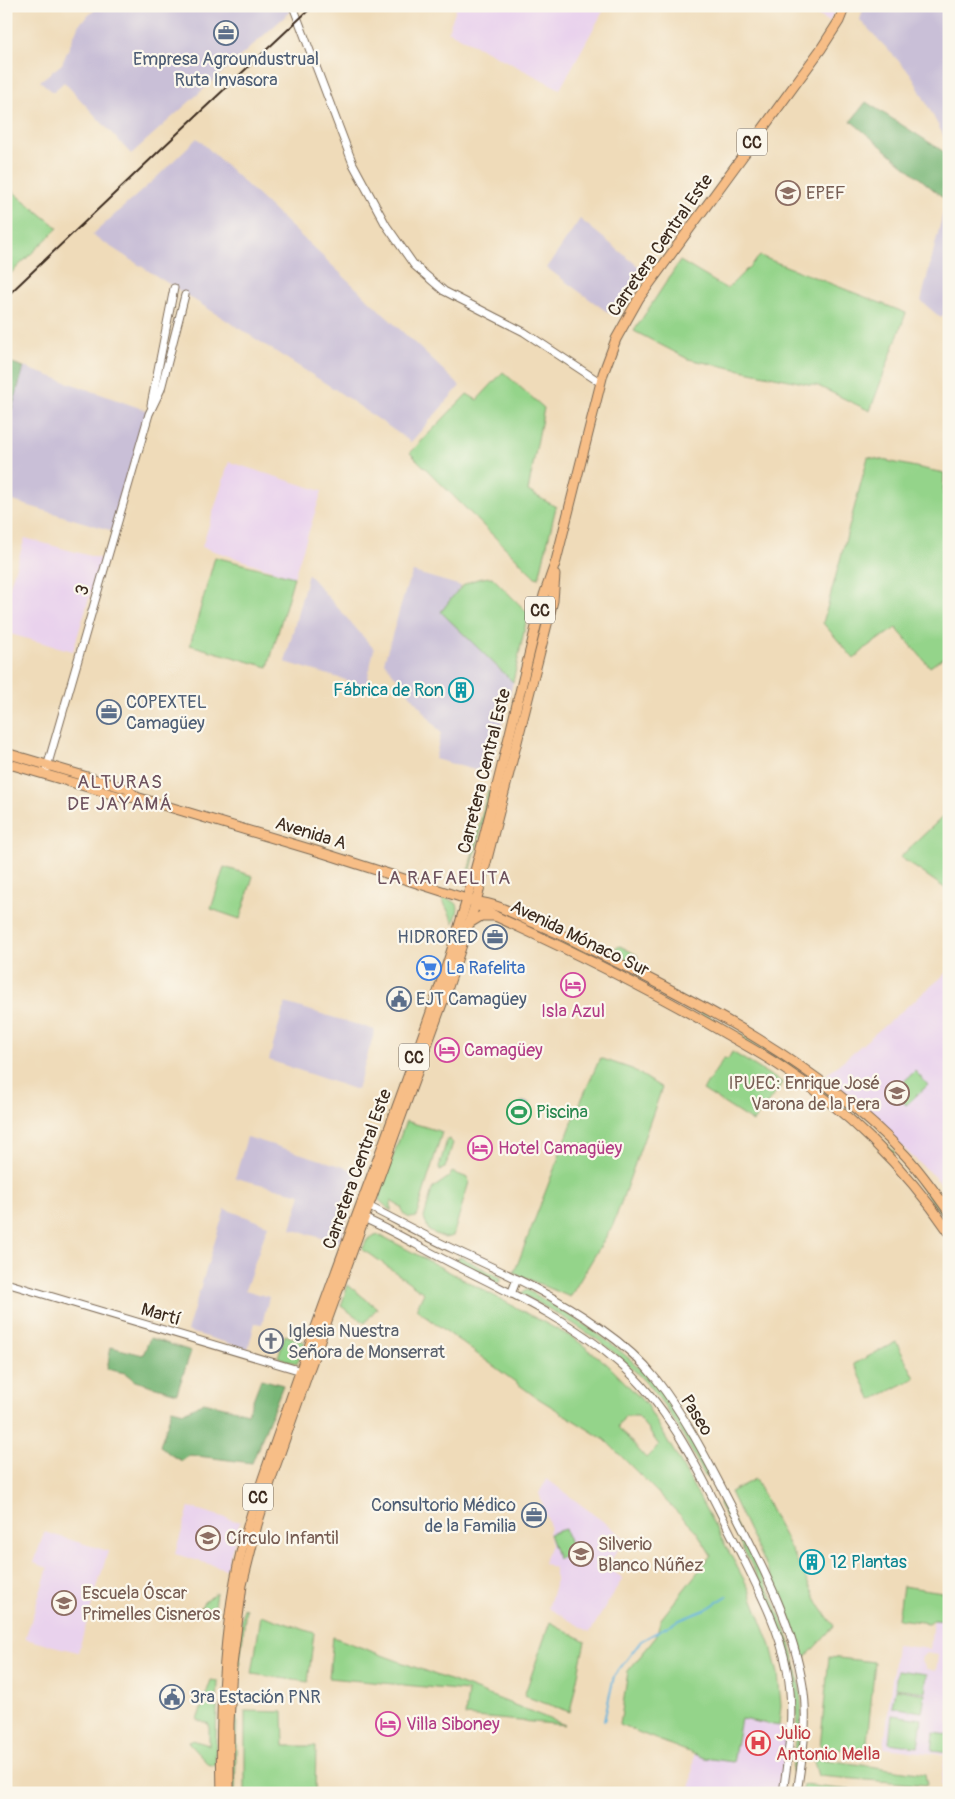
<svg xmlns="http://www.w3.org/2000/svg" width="955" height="1799" font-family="Pangolin,sans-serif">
<rect width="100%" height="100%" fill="#fbf7ec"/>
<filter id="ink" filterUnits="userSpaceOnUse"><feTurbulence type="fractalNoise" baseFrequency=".02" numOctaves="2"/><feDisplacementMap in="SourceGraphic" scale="10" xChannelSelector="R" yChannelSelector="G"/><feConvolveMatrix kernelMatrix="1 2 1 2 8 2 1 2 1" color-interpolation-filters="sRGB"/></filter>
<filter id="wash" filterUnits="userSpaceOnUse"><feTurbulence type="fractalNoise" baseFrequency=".0096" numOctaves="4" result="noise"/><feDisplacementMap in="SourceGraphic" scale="20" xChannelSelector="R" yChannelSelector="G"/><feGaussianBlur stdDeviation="1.12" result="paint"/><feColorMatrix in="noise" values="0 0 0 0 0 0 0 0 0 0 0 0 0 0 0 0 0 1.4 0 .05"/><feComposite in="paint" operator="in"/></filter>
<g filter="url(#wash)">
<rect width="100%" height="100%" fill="#efdbb9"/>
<g fill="#e9d2ed" fill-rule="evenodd">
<path d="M457 6H606L560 89 448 31Z"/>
<path d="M801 6H836L830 22Z"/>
<path d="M229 462 322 491 294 577 202 547Z"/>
<path d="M25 538 101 559 73 651 6 633V597Z"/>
<path d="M949 971V1181L943 1185 826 1075Z"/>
<path d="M547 1479 625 1538 607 1567 623 1578 590 1632 548 1608 555 1585V1568L543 1563 551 1545 548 1533 550 1527 539 1493Z"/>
<path d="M189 1507 240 1522 226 1569 175 1554Z"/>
<path d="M44 1532 108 1551 78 1652 25 1639 48 1568 34 1563Z"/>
<path d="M933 1620 949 1621V1786L941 1785 945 1755 884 1748 896 1645 930 1649ZM926 1653 938 1655 936 1671 926 1669 921 1658Z"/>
<path d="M741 1719 792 1729 783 1793H690L694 1754 704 1758Z"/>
</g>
<g fill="#c9bfd7">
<path d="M99 6H288L291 11 131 154 64 82 53 92 40 81 62 64 79 24Z"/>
<path d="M864 6H942L949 11V146L911 74 860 20Z"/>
<path d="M197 138 460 386 411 442 336 390 92 235 157 177Z"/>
<path d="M949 189V309L941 318 921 301Z"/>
<path d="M580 219 644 271 610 314 547 268Z"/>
<path d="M24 367 148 411 113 531 6 499V428Z"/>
<path d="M413 572 461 586 441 612 513 682 489 774 435 759 441 733 384 662 408 582Z"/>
<path d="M308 574 374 649 366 686 285 662Z"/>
<path d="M285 1003 375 1030 357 1090 269 1060Z"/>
<path d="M247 1137 363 1173 339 1243 291 1229 301 1194 235 1178Z"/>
<path d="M225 1209 268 1225 245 1290 269 1297 262 1324 255 1323 248 1349 187 1331Z"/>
</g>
<g fill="#94d48a" stroke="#687f54" fill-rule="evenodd">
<path d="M6 186 58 228 6 278Z"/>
<path d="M760 256 906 313 870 411 818 386 688 359 634 331 680 261 727 289Z"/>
<path d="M503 372 544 408 528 491 556 507 539 578 535 577 410 453 467 394 477 400Z"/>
<path d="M868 457 944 473 943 495 949 496V653L930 667 896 628 868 646 854 659 823 623Z"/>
<path d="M215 557 294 577 268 667 190 645Z"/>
<path d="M492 577 528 613 513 682 441 612C458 590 462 579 492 577Z"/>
<path d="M488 790 491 791 467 884 465 885Z"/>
<path d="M949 811V891L900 857Z"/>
<path d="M224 867 253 876 240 919 211 909Z"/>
<path d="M441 897C461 903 460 904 454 923Z"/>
<path d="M563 941 628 972 627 974 562 943Z"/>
<path d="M620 946 637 955 638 960 636 964 613 952 615 948Z"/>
<path d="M674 995 784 1060 835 1099 895 1152 893 1154 834 1101 781 1062 673 998Z"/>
<path d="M732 1052 783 1083 753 1122 703 1090 724 1058 728 1059Z"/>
<path d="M600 1058 632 1069 662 1088 613 1225 570 1297 514 1273 577 1110Z"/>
<path d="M915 1071 928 1085 906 1105 894 1091Z"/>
<path d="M406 1121 442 1132 416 1217C409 1219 407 1217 403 1213L402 1208 391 1201V1211L379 1200V1194Z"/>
<path d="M449 1139 453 1143 445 1168 440 1170 439 1167 447 1140Z"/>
<path d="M908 1169H911L949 1220V1225Z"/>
<path d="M452 1172 468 1178 469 1182 453 1236 445 1238 429 1231 424 1218 431 1193 433 1188 449 1177Z"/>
<path d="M375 1235 382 1236 575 1339 607 1364 646 1404 679 1460 748 1587 771 1646 778 1674 781 1705 779 1726 741 1719 733 1762 704 1758 620 1725 628 1671 656 1637 661 1619 711 1555 697 1532 605 1440 533 1395 416 1309 424 1293 370 1254 362 1250 367 1240ZM625 1416H638L659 1445 646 1458 618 1427Z"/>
<path d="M458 1257H461L501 1278V1281L498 1283 458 1261Z"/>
<path d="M348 1285 377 1308 365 1323 341 1306Z"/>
<path d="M526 1289C571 1316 617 1342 652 1381 677 1409 694 1443 711 1475L709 1478 705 1476C688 1445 672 1412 648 1385 614 1346 569 1320 524 1295L522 1293Z"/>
<path d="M285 1335 305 1342 297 1364 278 1357Z"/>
<path d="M896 1342 915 1378 872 1400 854 1364Z"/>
<path d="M755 1479 819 1605 834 1626 805 1658 787 1610 730 1492Z"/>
<path d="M720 1501 724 1502C762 1576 811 1653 800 1740 799 1750 800 1764 795 1773H793L792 1770C794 1750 797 1730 797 1710 794 1635 753 1569 719 1504Z"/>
<path d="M565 1529 573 1553 558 1559 549 1534Z"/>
<path d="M903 1586 949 1593V1621L933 1620 929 1623 898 1619Z"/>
<path d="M216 1592 214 1607 211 1613H204L201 1608 203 1603Z"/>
<path d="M243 1608 246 1609 238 1678 235 1793H233L235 1677Z"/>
<path d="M261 1615 314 1633 308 1682 252 1674Z"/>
<path d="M550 1622 585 1641 570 1712 524 1696Z"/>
<path d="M333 1637 471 1688 565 1725 465 1716 468 1691 329 1678Z"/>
<path d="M829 1657 875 1662 866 1752 820 1747Z"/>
<path d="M897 1670 927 1674 925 1692 895 1688Z"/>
<path d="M211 1680 218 1681 215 1766 208 1764 189 1744V1741L192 1740 209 1745V1724L197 1720Z"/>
<path d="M895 1689 925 1694 922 1712 892 1707Z"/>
<path d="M245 1711 283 1712 284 1746H316L315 1793H245Z"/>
<path d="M892 1715 922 1719 918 1747 889 1743Z"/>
<path d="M934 1733 949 1735V1753L932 1751Z"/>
<path d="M813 1758 925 1774 927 1785 818 1776Z"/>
<path d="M803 1785 851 1790 850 1793H802Z"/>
</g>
<g fill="#77b676" stroke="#59704a">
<path d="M866 102 949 155V189L946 200 851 121Z"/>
<path d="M6 361 24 367 6 428Z"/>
<path d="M150 1338 191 1351 177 1393 135 1381 125 1373 107 1369 111 1347 143 1355Z"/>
<path d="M261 1379 283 1385 252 1463 190 1455 182 1461 171 1455 160 1446 172 1409 184 1412 204 1402 248 1413Z"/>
</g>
<path fill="#63b3dd" stroke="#4f6e7e" d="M522 1102 529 1103 523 1118 515 1120 511 1119 515 1106Z"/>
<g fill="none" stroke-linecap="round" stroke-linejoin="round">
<path stroke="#63b3dd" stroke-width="2" d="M604 1721 614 1676 641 1641 677 1621 705 1610 727 1596"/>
</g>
</g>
<g filter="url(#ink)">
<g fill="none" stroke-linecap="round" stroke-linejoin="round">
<defs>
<g id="minor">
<path d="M293 6 353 164 386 225 414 265 444 291 524 332 601 383"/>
<path d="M151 405 174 288"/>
<path d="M45 774 149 414 161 389 185 295"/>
<path d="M364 1204C394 1219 423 1235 453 1249 503 1272 555 1295 600 1328 620 1342 641 1360 656 1379 688 1420 711 1467 735 1513 763 1568 793 1624 803 1686 809 1721 802 1758 797 1793"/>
<path d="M361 1217C392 1230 421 1248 451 1263 508 1292 569 1319 618 1362 672 1408 702 1477 734 1540 754 1581 778 1623 787 1669 795 1711 789 1751 783 1793"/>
<path d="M6 1283 305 1372"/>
<path d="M511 1294 517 1279"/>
</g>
<g id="major">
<path d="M6 753 128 789 136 797"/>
<path d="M6 763 125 798 136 797 323 853 476 902C494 903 509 911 525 919 547 928 569 938 590 949 702 1004 818 1063 905 1155 921 1172 935 1192 949 1212"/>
<path d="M476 902 483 909 495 916C570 950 643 986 714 1027 736 1040 759 1052 780 1066 845 1108 905 1167 949 1232"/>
<path d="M468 924 481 916H495"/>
<path d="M222 1793C220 1722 223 1650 235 1581 246 1519 270 1460 290 1401 337 1263 392 1127 439 989 483 860 510 727 544 595L556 561 603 374 616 339 639 298 821 49 839 21 845 6"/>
<path d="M229 1793V1724L232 1665 242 1585 257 1525 272 1476 308 1373 447 990 476 902 553 601 555 575"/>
</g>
</defs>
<use href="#minor" stroke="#7a6854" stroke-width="9"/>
<use href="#major" stroke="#7a6854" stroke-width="11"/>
<use href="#minor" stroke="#fff" stroke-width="7"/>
<use href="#major" stroke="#f7be87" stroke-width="9"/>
<path stroke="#3b2a1e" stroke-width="2" d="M6 297 178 133 313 6"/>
</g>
</g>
<defs>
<symbol id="office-ring" viewBox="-11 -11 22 22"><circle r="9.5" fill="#fbf7ec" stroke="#5c6f8a" stroke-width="1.5"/><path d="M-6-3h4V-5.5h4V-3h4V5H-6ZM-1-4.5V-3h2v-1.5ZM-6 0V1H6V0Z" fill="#5c6f8a"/></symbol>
<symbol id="school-ring" viewBox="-11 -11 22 22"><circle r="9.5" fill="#fbf7ec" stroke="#8d6e63" stroke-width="1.5"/><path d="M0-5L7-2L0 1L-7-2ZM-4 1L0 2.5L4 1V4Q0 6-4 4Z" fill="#8d6e63"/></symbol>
<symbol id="building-ring" viewBox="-11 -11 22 22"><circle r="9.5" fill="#fbf7ec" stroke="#0f9aa8" stroke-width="1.5"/><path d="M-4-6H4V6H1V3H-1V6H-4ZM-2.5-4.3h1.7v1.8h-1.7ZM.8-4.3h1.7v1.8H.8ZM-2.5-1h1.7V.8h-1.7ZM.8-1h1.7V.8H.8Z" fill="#0f9aa8"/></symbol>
<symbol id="supermarket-ring" viewBox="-11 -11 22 22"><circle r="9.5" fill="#fbf7ec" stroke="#3f7fe0" stroke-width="1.5"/><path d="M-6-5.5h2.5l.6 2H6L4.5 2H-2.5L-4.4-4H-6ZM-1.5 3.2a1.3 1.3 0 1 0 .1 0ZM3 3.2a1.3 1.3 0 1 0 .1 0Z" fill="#3f7fe0"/></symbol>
<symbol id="hotel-ring" viewBox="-11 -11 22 22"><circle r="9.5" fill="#fbf7ec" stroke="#d1479c" stroke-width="1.5"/><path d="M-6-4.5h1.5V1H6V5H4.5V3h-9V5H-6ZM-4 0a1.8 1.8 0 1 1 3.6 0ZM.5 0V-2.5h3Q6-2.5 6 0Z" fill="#d1479c"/></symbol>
<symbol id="civic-ring" viewBox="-11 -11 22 22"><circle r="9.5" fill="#fbf7ec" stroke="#5c6f8a" stroke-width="1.5"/><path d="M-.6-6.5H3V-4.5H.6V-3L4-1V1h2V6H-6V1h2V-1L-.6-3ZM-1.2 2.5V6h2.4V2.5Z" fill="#5c6f8a"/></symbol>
<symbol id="stadium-ring" viewBox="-11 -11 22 22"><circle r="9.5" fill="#fbf7ec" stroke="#2e9e5b" stroke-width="1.5"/><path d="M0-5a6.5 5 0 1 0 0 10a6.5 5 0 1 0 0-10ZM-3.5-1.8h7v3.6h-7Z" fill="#2e9e5b"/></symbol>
<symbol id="church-ring" viewBox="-11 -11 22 22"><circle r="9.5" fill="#fbf7ec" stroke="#6b7280" stroke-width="1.5"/><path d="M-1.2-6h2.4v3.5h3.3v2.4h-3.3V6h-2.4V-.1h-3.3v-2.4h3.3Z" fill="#6b7280"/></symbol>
<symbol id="hospital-ring" viewBox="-11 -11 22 22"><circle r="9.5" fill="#fbf7ec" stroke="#e0444e" stroke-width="1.5"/><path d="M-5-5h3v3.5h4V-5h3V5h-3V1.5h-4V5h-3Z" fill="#e0444e"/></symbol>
</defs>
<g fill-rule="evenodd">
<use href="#office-ring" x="212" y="19" width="28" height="28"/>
<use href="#school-ring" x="774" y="179" width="28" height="28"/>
<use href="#building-ring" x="447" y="676" width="28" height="28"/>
<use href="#office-ring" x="95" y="698" width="28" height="28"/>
<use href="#office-ring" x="481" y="923" width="28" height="28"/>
<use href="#supermarket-ring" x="415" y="954" width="28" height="28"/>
<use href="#hotel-ring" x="559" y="971" width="28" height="28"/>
<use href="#civic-ring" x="385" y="985" width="28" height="28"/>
<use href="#hotel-ring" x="433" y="1036" width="28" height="28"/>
<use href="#school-ring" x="883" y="1079" width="28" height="28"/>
<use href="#stadium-ring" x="505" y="1098" width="28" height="28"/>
<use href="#hotel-ring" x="466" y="1134" width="28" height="28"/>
<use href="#church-ring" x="257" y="1327" width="28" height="28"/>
<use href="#office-ring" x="520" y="1501" width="28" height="28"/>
<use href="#school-ring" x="194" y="1524" width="28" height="28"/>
<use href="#school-ring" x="567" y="1540" width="28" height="28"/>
<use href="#building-ring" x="798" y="1548" width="28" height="28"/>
<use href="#school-ring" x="50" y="1589" width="28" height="28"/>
<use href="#civic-ring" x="158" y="1683" width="28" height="28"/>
<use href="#hotel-ring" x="374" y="1710" width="28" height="28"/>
<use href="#hospital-ring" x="744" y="1729" width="28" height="28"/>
</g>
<g text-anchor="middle" stroke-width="4.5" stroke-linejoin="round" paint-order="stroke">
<g fill="#fbf7ec" stroke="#75685c" stroke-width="1">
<rect x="737" y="128.5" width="30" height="27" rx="4"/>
<rect x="525" y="596.5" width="30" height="27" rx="4"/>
<rect x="399" y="1043.5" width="30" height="27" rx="4"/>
<rect x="243" y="1483.5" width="30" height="27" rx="4"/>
</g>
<g font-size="16" font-weight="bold" fill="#3b2a1e">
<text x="752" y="148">CC</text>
<text x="540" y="616">CC</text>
<text x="414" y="1063">CC</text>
<text x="258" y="1503">CC</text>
</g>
<g font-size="18" fill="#4e5e75" stroke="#fbf7ec" text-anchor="start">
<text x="226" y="65" text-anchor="middle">Empresa Agroundustrual<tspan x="226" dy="21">Ruta Invasora</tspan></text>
<text x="126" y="708">COPEXTEL<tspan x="126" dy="21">Camagüey</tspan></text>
<text x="478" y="943" text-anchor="end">HIDRORED</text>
<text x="416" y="1005">EJT Camagüey</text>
<text x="516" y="1511" text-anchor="end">Consultorio Médico<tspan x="516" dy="21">de la Familia</tspan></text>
<text x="190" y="1703">3ra Estación PNR</text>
</g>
<g font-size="18" fill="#785e54" stroke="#fbf7ec" text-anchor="start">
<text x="806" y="199">EPEF</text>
<text x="880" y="1089" text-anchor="end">IPUEC: Enrique José<tspan x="880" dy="21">Varona de la Pera</tspan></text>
<text x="226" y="1544">Círculo Infantil</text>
<text x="598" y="1550">Silverio<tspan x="598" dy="21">Blanco Núñez</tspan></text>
<text x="82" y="1599">Escuela Óscar<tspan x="82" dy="21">Primelles Cisneros</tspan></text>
</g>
<g font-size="18" fill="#3b2a1e" stroke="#fbf7ec">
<text transform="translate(660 245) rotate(-55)" y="6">Carretera Central Este</text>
<text transform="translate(82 590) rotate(-74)" y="6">3</text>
<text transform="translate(484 771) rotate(-76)" y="6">Carretera Central Este</text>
<text transform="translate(311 833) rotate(17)" y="6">Avenida A</text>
<text transform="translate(580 938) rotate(26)" y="6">Avenida Mónaco Sur</text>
<text transform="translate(357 1169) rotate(-70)" y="6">Carretera Central Este</text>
<text transform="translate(161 1314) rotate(16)" y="6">Martí</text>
<text transform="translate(697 1415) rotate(58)" y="6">Paseo</text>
</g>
<g font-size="18" fill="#0d838f" stroke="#fbf7ec" text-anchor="end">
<text x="444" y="696">Fábrica de Ron</text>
<text x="830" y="1568" text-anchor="start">12 Plantas</text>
</g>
<g font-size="18" fill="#366cbe" stroke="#fbf7ec" text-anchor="start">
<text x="446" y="974">La Rafelita</text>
</g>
<g font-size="18" fill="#b23c85" stroke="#fbf7ec" text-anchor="start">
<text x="573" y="1017" text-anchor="middle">Isla Azul</text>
<text x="464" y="1056">Camagüey</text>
<text x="498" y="1154">Hotel Camagüey</text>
<text x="406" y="1730">Villa Siboney</text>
</g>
<g font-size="18" fill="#27864d" stroke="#fbf7ec" text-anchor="start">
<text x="536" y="1118">Piscina</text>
</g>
<g font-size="18" fill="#5b616d" stroke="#fbf7ec" text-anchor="start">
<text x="288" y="1337">Iglesia Nuestra<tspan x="288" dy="21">Señora de Monserrat</tspan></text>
</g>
<g font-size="18" fill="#be3a42" stroke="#fbf7ec" text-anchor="start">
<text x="776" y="1739">Julio<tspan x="776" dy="21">Antonio Mella</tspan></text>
</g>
<g font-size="19" letter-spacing="1" fill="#6d515d" stroke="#fbf7ec">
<text x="120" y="788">ALTURAS<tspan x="120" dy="22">DE JAYAMÁ</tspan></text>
<text x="444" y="884">LA RAFAELITA</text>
</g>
</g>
<rect width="955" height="1799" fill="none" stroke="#fbf7ec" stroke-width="25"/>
</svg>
